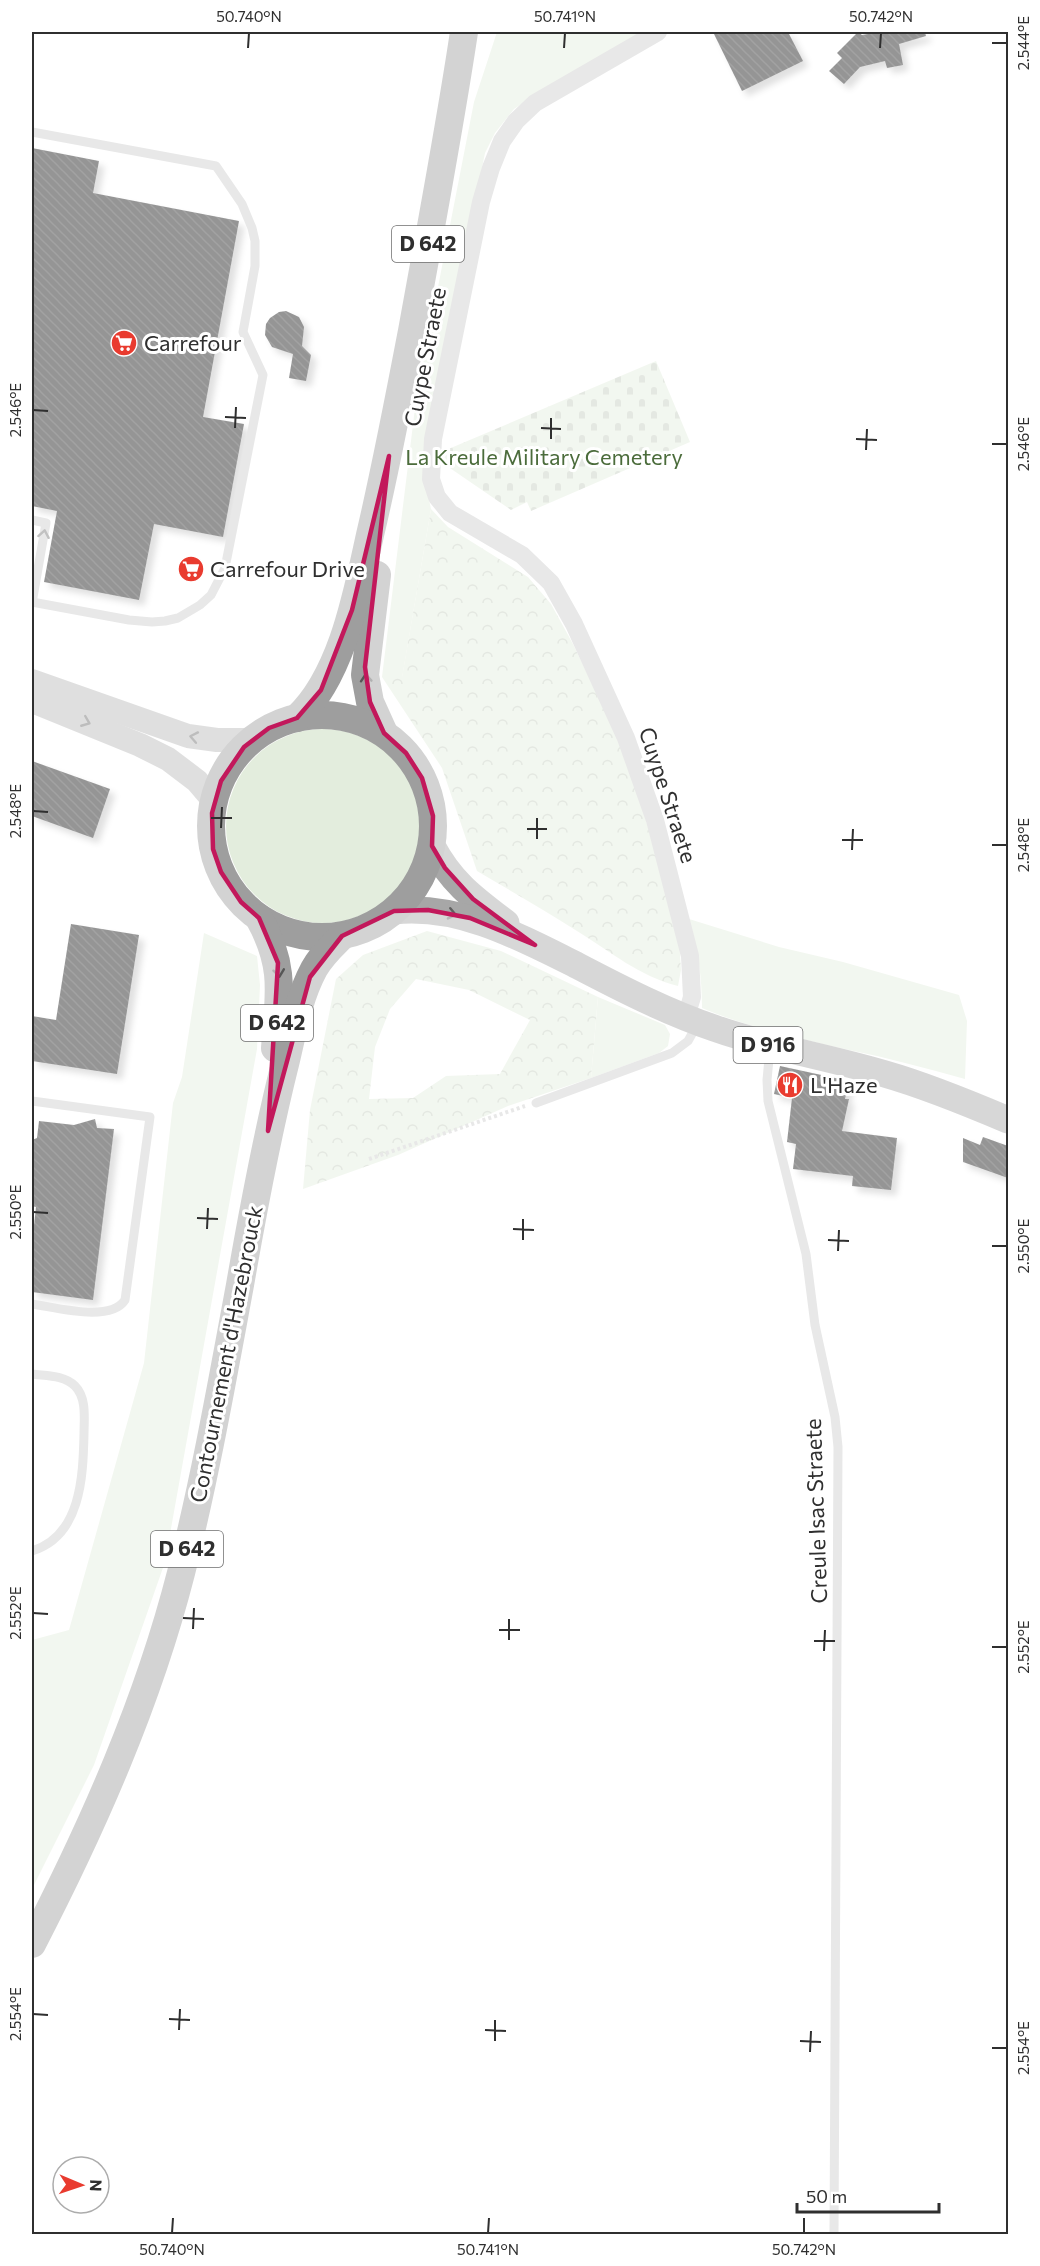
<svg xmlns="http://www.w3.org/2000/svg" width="1040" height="2266" font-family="Commissioner,sans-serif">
<defs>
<pattern id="forest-crowns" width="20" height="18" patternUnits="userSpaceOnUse" patternTransform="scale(1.5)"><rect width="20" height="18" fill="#e3eddd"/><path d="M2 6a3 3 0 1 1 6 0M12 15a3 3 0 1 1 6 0" fill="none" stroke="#c3ccbe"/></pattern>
<pattern id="cemetery-stones" width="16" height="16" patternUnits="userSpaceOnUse" patternTransform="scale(1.5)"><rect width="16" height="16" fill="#e3eddd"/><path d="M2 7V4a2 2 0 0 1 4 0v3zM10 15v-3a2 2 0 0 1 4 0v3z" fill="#c3ccbe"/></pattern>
<pattern id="building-back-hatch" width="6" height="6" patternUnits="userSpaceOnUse" patternTransform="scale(1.5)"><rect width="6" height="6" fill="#161616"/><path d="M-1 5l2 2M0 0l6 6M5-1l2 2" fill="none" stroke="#303030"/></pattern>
<filter id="shadow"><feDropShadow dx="5.5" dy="5.5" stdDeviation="3" flood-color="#0004"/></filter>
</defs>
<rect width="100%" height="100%" fill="#fff"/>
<g fill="#e3eddd">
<path d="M497 32H644L541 91 514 109 495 133 485 153 424 450 423 472 431 509 402 678 382 677 416 400 474 102Z"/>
<circle cx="323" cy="826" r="97"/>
<path d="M689 919 779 947 843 962 959 995 967 1021 965 1079C926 1068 888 1058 849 1050 799 1038 749 1028 702 1008 702 977 698 949 689 919Z"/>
<path d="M204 933 257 956 260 985 257 1049 165 1562 94 1765 32 1889V1640L69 1630 144 1363 173 1103 182 1077Z"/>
<path d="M598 997 665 1025 670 1034 668 1046 659 1053 591 1078Z"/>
</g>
<g fill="url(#forest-crowns)" fill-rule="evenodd">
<path d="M431 509 448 527 528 577 551 604 573 644 622 746 633 774 679 938 681 970 678 986C639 976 611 952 577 931 544 910 511 891 477 871L442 768 382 677H402Z"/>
<path d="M427 931 501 951 598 997 591 1078 508 1106 398 1155 303 1189 310 1110 336 979 363 955ZM416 979 469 990 530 1020 500 1074 446 1076 413 1098 369 1099 375 1047 390 1009Z"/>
</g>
<path fill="url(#cemetery-stones)" d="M656 361 690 442 531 511 527 502 511 510 444 464 439 453Z"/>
<g fill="url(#building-back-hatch)" filter="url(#shadow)">
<path d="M713 32H788L803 61 742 91Z"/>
<path d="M858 32 862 35 880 32H925L926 36 899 44 903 65 887 68 885 61 860 67 844 84 829 71 842 58 837 53Z"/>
<path d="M32 148 99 161 93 193 239 221 203 417 244 424 223 537 154 524 139 600 44 582 57 511 32 506Z"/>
<path d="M286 311 299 317 304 327 302 346 311 355 306 381 289 378 293 354 272 347 265 335 266 324 270 318 279 312Z"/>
<path d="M32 761 110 789 93 838 32 816Z"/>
<path d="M71 924 139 935 117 1074 32 1061V1016L56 1020Z"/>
<path d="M780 1066 849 1081 845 1099H849L842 1131 897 1138 891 1190 852 1186 853 1176 793 1169 796 1144 787 1142 792 1098 774 1094Z"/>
<path d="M95 1119 97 1128 114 1129 93 1300 32 1292V1243L36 1207 32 1206 34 1163 32 1157V1140L37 1138 39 1121 74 1125Z"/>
<path d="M983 1137 1008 1146V1178L963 1162V1138L980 1145Z"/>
</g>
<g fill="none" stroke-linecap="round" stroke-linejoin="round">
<path stroke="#ccc" stroke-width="4" stroke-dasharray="3 3" stroke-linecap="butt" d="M369 1159 525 1106"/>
<g stroke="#ccc" stroke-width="9">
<path d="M32 132 216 166 242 204 252 228 255 241V266L243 332 263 375 225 568 211 595 200 605 178 618 165 621 152 622 129 620 32 602"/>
<path d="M32 520 46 523 32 603"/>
<path d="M770 1048 767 1080 768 1101 806 1254 815 1325 835 1417 838 1447 834 2234"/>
<path d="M32 1101 150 1117 125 1300C110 1323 55 1307 32 1304"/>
<path d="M536 1103 672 1053 688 1041 697 1025"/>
<path d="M32 1374C46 1376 64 1375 75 1386 87 1398 84 1419 84 1434 83 1477 81 1536 32 1551"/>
</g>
<path stroke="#ccc" stroke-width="18" d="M658 32 535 103 516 121 502 141 491 168 481 202 433 439 431 479 437 497 450 513 522 555 551 583 574 624 626 738 655 820 690 956 692 997 686 1017"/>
<g stroke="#b9b9b9" stroke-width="24">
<path d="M32 681 188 736 217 740H253"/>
<path d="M32 701 140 745 168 759 197 781 214 801"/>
</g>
<g stroke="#a7a7a7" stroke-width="27">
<path d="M432 846C451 882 473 898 506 923"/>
<path d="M394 911C460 904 520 937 578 966 622 989 667 1012 714 1028 770 1048 829 1057 885 1074 927 1086 968 1103 1008 1120"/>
</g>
<g stroke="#9e9e9e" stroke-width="28">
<path d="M377 575 365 675 370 702 384 733"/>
<circle cx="322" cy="826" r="111"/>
<path d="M297 718C342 676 357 594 370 535 386 467 399 399 412 331 430 231 449 132 464 32"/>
<path d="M259 918C286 967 279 995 275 1048"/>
<path d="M32 1944C93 1826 148 1702 181 1573 205 1478 222 1382 240 1285 253 1210 267 1135 286 1060 293 1030 299 997 314 969 321 956 332 946 342 936"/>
</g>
</g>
<defs><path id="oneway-chevron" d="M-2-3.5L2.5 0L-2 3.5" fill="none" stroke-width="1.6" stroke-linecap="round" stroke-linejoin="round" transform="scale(1.5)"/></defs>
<use stroke="#767676" href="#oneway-chevron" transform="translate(44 534) rotate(-80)"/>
<g stroke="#565656">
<use href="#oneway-chevron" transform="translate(366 678) rotate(-94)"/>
<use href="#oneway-chevron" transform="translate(279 973) rotate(83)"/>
</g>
<g stroke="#6d6d6d">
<use href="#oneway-chevron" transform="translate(86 722) rotate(22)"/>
<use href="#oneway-chevron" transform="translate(194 737) rotate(-169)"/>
</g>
<use stroke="#5f5f5f" href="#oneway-chevron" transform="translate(452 914) rotate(13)"/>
<path d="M0 0H1040V2266H0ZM389 456 365 667 370 702 384 733 406 753 422 778 433 816 432 846 445 868 473 899 535 945 470 918 428 910 394 911 342 936 310 977 268 1131 278 963 259 918 241 902 221 872 213 849 212 813 221 781 244 747 269 728 297 718 321 690 352 610Z" fill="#fff" fill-opacity=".55" fill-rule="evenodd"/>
<path fill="none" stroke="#c2185b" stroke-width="4.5" stroke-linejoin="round" d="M389 456 365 667 370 702 384 733 406 753 422 778 433 816 432 846 445 868 473 899 535 945 470 918 428 910 394 911 342 936 310 977 268 1131 278 963 259 918 241 902 221 872 213 849 212 813 221 781 244 747 269 728 297 718 321 690 352 610Z"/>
<path fill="none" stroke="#2f2f2f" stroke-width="2" d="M992 43H1007M248 48 249 33M564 48 565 33M880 48 881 33M33 410 48 411M225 417 246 418M235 428 236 407M541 428 561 429M551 439V418M856 439 877 440M992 444H1007M866 450 867 429M33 811 48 812M211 818H232M221 828 222 807M527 829H547M537 839V818M842 840H863M992 845H1007M852 850 853 829M33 1212 48 1213M197 1218 218 1219M207 1229 208 1208M513 1229 534 1230M523 1240V1219M828 1240 849 1241M992 1246H1007M838 1251 839 1230M33 1613 48 1614M183 1618 204 1619M193 1629 194 1608M499 1630H520M509 1640V1619M814 1641H835M992 1647H1007M824 1651 825 1630M33 2014 48 2015M169 2019 190 2020M179 2030 180 2009M485 2030 506 2031M495 2041V2020M800 2041 821 2042M992 2048H1007M810 2052 811 2031M172 2233 173 2218M488 2233 489 2218M804 2233V2218"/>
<defs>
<symbol id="supermarket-disc" viewBox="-11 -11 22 22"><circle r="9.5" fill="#e93b2f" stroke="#fff"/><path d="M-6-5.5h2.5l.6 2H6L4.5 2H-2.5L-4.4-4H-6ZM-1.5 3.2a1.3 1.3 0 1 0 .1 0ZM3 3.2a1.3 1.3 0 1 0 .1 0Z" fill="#fff"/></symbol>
<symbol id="restaurant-disc" viewBox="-11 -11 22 22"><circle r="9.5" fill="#e93b2f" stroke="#fff"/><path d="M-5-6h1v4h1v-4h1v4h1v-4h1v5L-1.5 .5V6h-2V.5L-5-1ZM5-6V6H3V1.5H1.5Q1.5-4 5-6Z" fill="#fff"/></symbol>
</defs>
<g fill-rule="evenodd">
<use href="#supermarket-disc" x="109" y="328" width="30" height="30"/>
<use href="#supermarket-disc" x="176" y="554" width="30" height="30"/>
<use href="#restaurant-disc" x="775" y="1070" width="30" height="30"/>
</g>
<g text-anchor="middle" stroke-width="6" stroke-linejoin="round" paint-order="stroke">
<g fill="#fff" stroke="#6d6d6d" stroke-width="1.5">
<rect x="392" y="226" width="72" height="36" rx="4.5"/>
<rect x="241" y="1005" width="72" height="36" rx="4.5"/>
<rect x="733.5" y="1027" width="69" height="36" rx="4.5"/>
<rect x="151" y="1531" width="72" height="36" rx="4.5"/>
</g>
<g font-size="21" font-weight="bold" fill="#2f2f2f">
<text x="428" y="251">D 642</text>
<text x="277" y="1030">D 642</text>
<text x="768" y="1052">D 916</text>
<text x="187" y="1556">D 642</text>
</g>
<g font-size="22" fill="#2f2f2f" stroke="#fff" text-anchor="start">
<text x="144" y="351">Carrefour</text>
<text x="210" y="577">Carrefour Drive</text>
<text x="810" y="1093">L'Haze</text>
</g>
<g font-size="22" fill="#2f2f2f" stroke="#fff">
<text transform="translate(425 357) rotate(-79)" y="8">Cuype Straete</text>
<text transform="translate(668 795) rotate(72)" y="8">Cuype Straete</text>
<text transform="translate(226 1354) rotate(-79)" y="8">Contournement d'Hazebrouck</text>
<text transform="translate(816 1511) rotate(-92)" y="8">Creule Isac Straete</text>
</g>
<g font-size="22" fill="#4b6c3b" stroke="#fff">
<text x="544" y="465">La Kreule Military Cemetery</text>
</g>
</g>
<rect width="1040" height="2266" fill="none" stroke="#ffffff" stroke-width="66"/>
<g transform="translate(81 2185) rotate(92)"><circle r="28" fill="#ffffff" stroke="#acacac" stroke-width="1.5"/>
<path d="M0-4.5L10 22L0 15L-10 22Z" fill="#e93b2f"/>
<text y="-9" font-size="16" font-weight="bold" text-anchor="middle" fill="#2f2f2f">N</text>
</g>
<path d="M797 2203v9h142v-9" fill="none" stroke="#2f2f2f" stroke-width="3"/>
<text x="806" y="2203" font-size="18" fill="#2f2f2f" stroke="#ffffff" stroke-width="4.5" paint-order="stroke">50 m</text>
<rect x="33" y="33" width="974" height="2200" fill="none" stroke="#2f2f2f" stroke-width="2"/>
<g font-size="15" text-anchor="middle" fill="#2f2f2f">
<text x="249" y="22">50.740°N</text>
<text x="565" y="22">50.741°N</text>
<text x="881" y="22">50.742°N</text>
<text transform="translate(1024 43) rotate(-90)" y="5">2.544°E</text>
<text transform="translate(16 410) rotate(-90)" y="5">2.546°E</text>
<text transform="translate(1024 444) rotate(-90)" y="5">2.546°E</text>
<text transform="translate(16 811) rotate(-90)" y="5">2.548°E</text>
<text transform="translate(1024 845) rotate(-90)" y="5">2.548°E</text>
<text transform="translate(16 1212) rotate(-90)" y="5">2.550°E</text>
<text transform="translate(1024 1246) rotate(-90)" y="5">2.550°E</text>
<text transform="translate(16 1613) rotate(-90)" y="5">2.552°E</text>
<text transform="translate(1024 1647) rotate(-90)" y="5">2.552°E</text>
<text transform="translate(16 2014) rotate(-90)" y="5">2.554°E</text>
<text transform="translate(1024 2048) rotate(-90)" y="5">2.554°E</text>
<text x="172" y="2255">50.740°N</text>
<text x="488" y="2255">50.741°N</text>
<text x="804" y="2255">50.742°N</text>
</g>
</svg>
